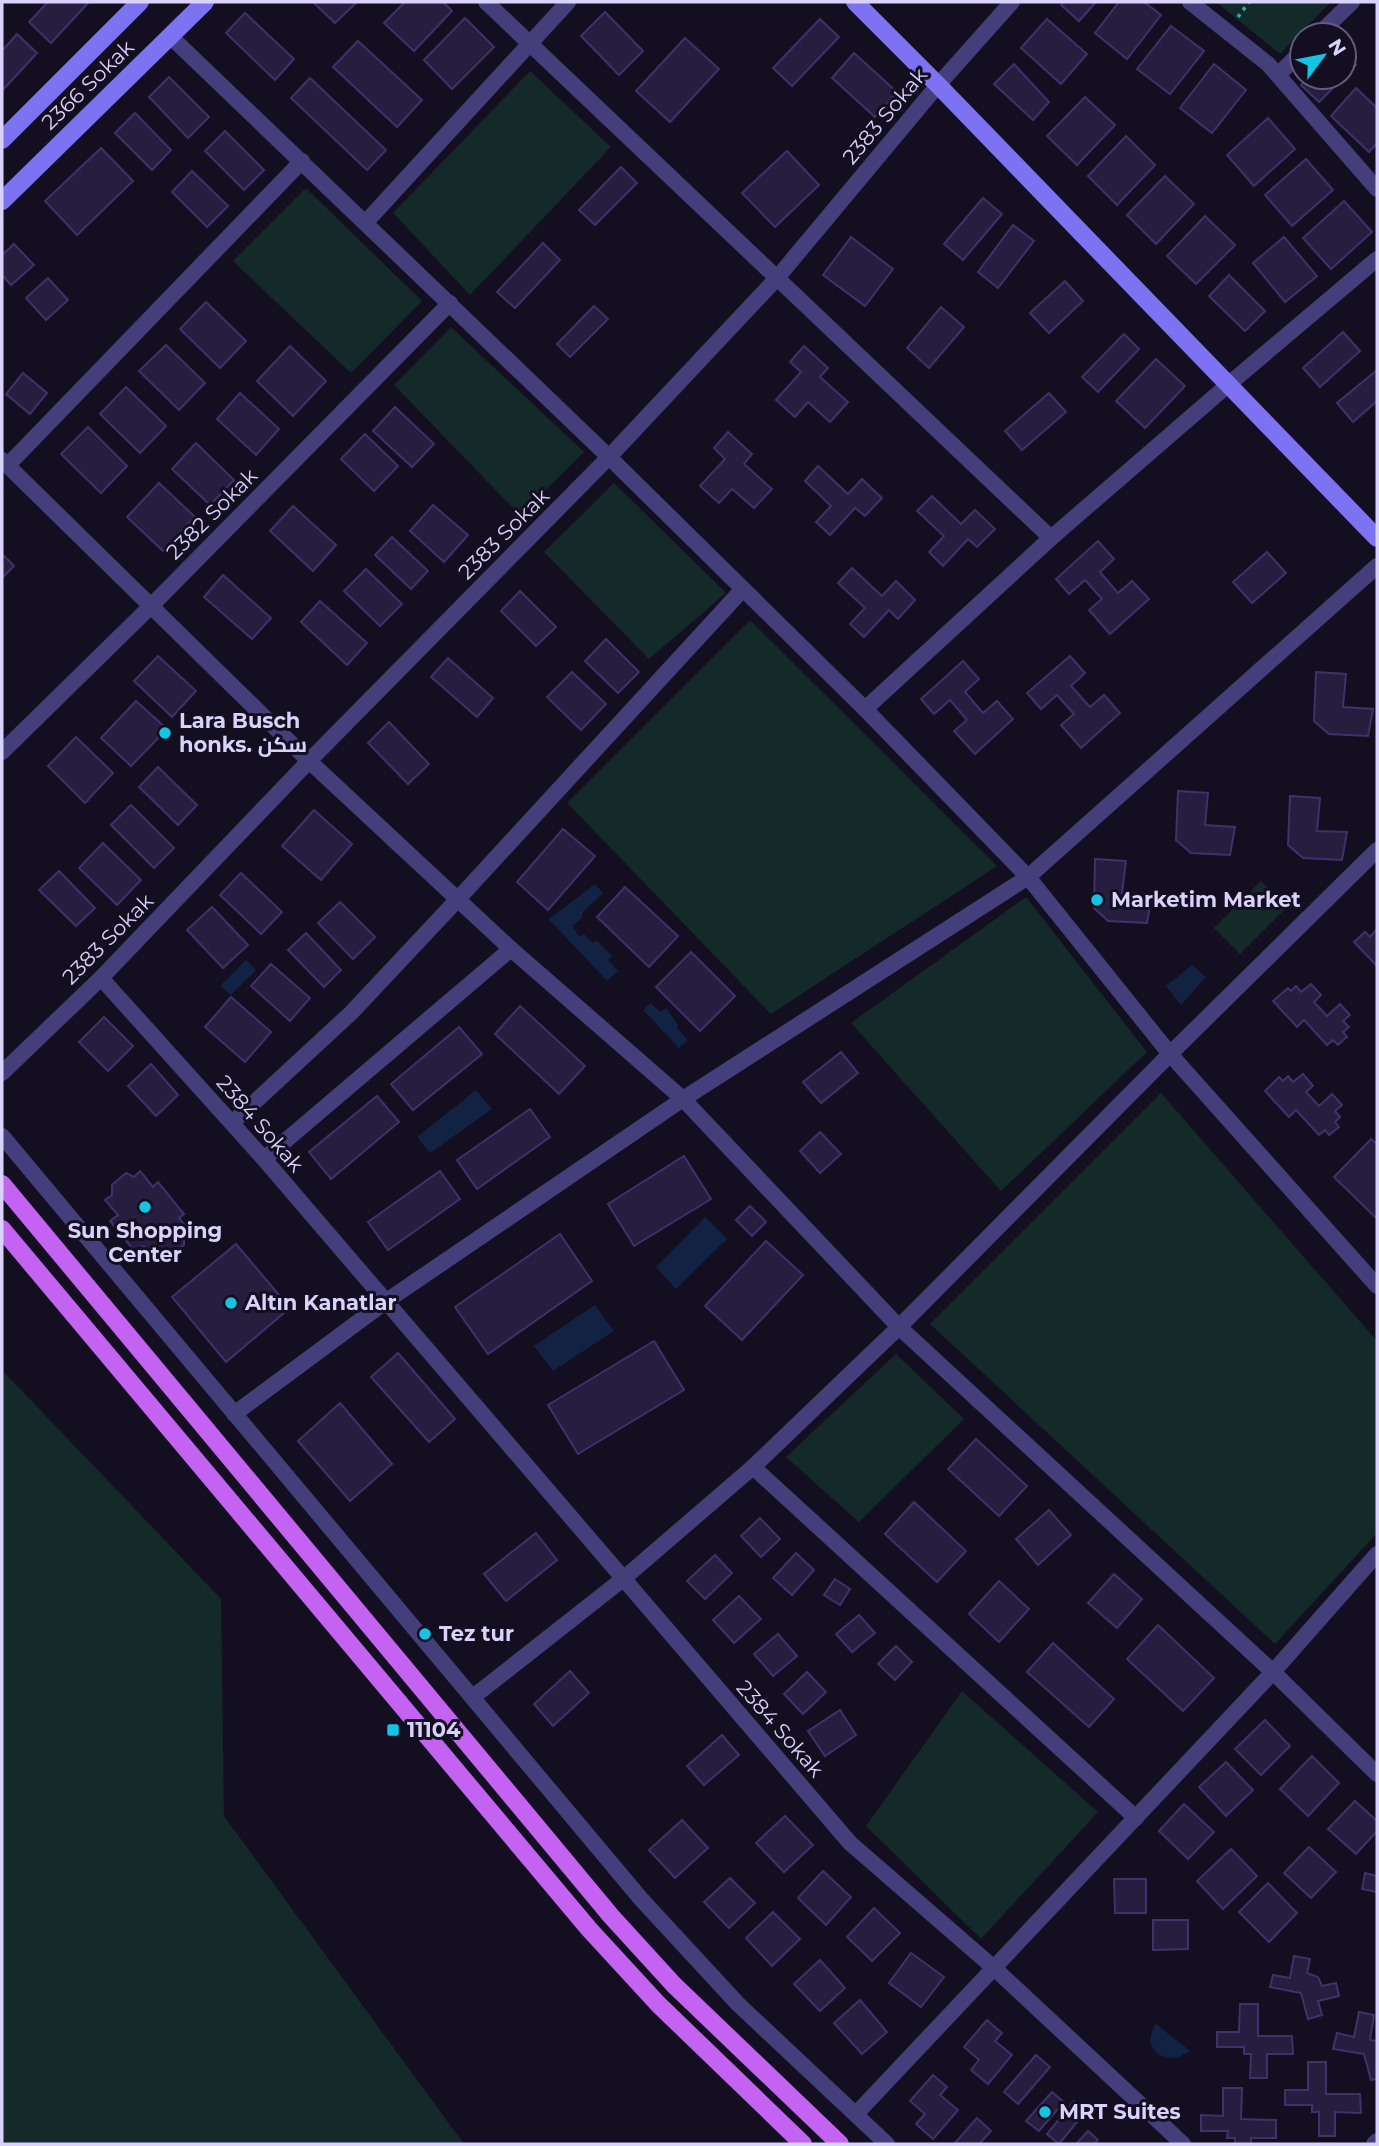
<svg xmlns="http://www.w3.org/2000/svg" width="1379" height="2146" font-family="Montserrat,Cairo,sans-serif">
<rect width="100%" height="100%" fill="#130f20"/>
<g fill="#13292a">
<path d="M1216 2H1331L1280 54Z"/>
<path d="M530 71 611 147 470 295 393 213Z"/>
<path d="M306 188 422 301 351 373 233 261Z"/>
<path d="M451 327 584 452 520 515 394 385Z"/>
<path d="M614 483 726 593 649 659 544 552Z"/>
<path d="M750 620 997 866 771 1014 567 803Z"/>
<path d="M1261 881 1287 907 1240 954 1214 928Z"/>
<path d="M1026 897 1147 1052 1001 1191 851 1023Z"/>
<path d="M1161 1093 1377 1341V1533L1275 1644 930 1324Z"/>
<path d="M896 1354 964 1419 859 1522 786 1457Z"/>
<path d="M2 1370 221 1599 224 1816 464 2144H2Z"/>
<path d="M962 1691 1098 1812 981 1939 866 1826Z"/>
</g>
<g fill="#122242">
<path d="M595 884 603 893 582 913V918L572 926 579 936 584 934 593 943 596 940 612 956 608 960 618 971 607 981 549 919Z"/>
<path d="M246 960 256 970 231 995 220 986Z"/>
<path d="M1192 965 1206 977 1181 1005 1166 986Z"/>
<path d="M651 1003 660 1012 666 1008 678 1025 677 1028 688 1040 679 1048 643 1010Z"/>
<path d="M476 1090 492 1109 430 1153 417 1137Z"/>
<path d="M705 1217 727 1239 676 1289 656 1267Z"/>
<path d="M595 1305 614 1331 553 1371 534 1346Z"/>
<path d="M1156 2024 1190 2051C1165 2069 1139 2048 1156 2024Z"/>
</g>
<g fill="#261d3f" stroke="#3f3169" stroke-width="2">
<path d="M48 2H89L51 43 29 22Z"/>
<path d="M313 2H357L335 23Z"/>
<path d="M405 2H443L452 11 414 51 384 23Z"/>
<path d="M1064 2H1096L1079 21 1061 5Z"/>
<path d="M1119 2H1144L1161 15 1127 59 1095 33Z"/>
<path d="M605 12 643 51 619 75 581 36Z"/>
<path d="M245 13 294 59 275 80 226 33Z"/>
<path d="M465 18 494 47 452 89 424 60Z"/>
<path d="M820 19 839 37 792 86 773 68Z"/>
<path d="M1047 19 1087 54 1061 84 1021 48Z"/>
<path d="M1171 26 1204 51 1170 94 1137 69Z"/>
<path d="M17 34 37 53 2 91V51Z"/>
<path d="M685 38 719 69 670 122 636 91Z"/>
<path d="M358 41 422 100 397 127 333 67Z"/>
<path d="M854 53 897 92 875 117 832 78Z"/>
<path d="M1344 53 1356 65 1319 102 1301 85 1309 77H1344Z"/>
<path d="M1014 64 1049 102 1033 120 994 84Z"/>
<path d="M1214 64 1246 90 1212 133 1180 108Z"/>
<path d="M169 77 209 117 188 138 149 97Z"/>
<path d="M310 78 386 150 367 170 291 98Z"/>
<path d="M1356 88 1377 108V143L1369 152 1331 116Z"/>
<path d="M1085 97 1115 125 1077 165 1047 136Z"/>
<path d="M135 113 171 150 152 170 115 133Z"/>
<path d="M1268 118 1295 149 1254 186 1227 155Z"/>
<path d="M225 131 264 170 244 190 205 151Z"/>
<path d="M1126 136 1155 165 1117 205 1088 176Z"/>
<path d="M101 148 133 181 77 235 45 201Z"/>
<path d="M787 151 819 185 775 227 742 193Z"/>
<path d="M1306 159 1333 190 1292 226 1265 195Z"/>
<path d="M621 167 637 183 595 225 579 210Z"/>
<path d="M192 171 228 206 207 227 172 192Z"/>
<path d="M1165 176 1194 204 1156 244 1127 215Z"/>
<path d="M983 198 1002 214 963 260 944 244Z"/>
<path d="M1344 201 1372 232 1331 269 1303 238Z"/>
<path d="M1205 216 1235 245 1196 284 1167 256Z"/>
<path d="M1013 225 1034 241 998 288 978 272Z"/>
<path d="M851 237 893 269 865 306 823 275Z"/>
<path d="M1284 237 1317 276 1285 302 1253 263Z"/>
<path d="M543 243 560 260 515 308 497 292Z"/>
<path d="M14 244 34 265 11 285 2 275V255Z"/>
<path d="M1229 275 1265 311 1245 331 1209 296Z"/>
<path d="M48 278 68 300 46 320 26 298Z"/>
<path d="M1065 281 1083 301 1049 333 1030 313Z"/>
<path d="M206 302 246 341 220 368 180 329Z"/>
<path d="M594 306 608 319 570 357 557 344Z"/>
<path d="M941 307 964 327 929 368 907 348Z"/>
<path d="M1343 332 1360 351 1320 387 1303 368Z"/>
<path d="M1124 334 1139 349 1098 392 1082 377Z"/>
<path d="M166 345 205 383 179 410 139 371Z"/>
<path d="M290 346 326 381 293 416 257 381Z"/>
<path d="M804 346 828 368 820 377 848 402 830 422 808 402 795 417 776 400 801 372 790 362Z"/>
<path d="M1156 359 1185 386 1145 428 1116 401Z"/>
<path d="M1377 370V401L1353 422 1337 403Z"/>
<path d="M23 373 47 393 30 414 6 394Z"/>
<path d="M126 387 166 426 140 453 100 414Z"/>
<path d="M240 393 279 429 256 455 217 419Z"/>
<path d="M1049 393 1066 412 1022 450 1005 431Z"/>
<path d="M395 407 434 444 412 467 373 431Z"/>
<path d="M88 427 127 466 101 493 61 454Z"/>
<path d="M728 432 752 454 744 464 772 489 754 508 732 489 719 503 700 486 725 459 714 448Z"/>
<path d="M365 434 398 466 374 491 341 459Z"/>
<path d="M196 443 234 480 210 505 172 469Z"/>
<path d="M818 466 848 494 862 479 882 498 865 516 855 508 830 535 816 522 831 506 805 481Z"/>
<path d="M159 483 195 517 163 551 127 517Z"/>
<path d="M932 496 961 524 975 510 995 529 977 547 968 539 943 566 929 552 944 536 917 511Z"/>
<path d="M433 505 468 535 444 562 410 531Z"/>
<path d="M293 506 336 545 313 571 270 531Z"/>
<path d="M392 537 428 571 411 589 375 555Z"/>
<path d="M1098 541 1114 559 1100 572 1118 593 1132 581 1149 599 1110 634 1089 610 1102 599 1085 580 1069 594 1056 579Z"/>
<path d="M1267 552 1286 573 1252 603 1233 582Z"/>
<path d="M2 554 14 566 2 578Z"/>
<path d="M852 568 882 596 896 581 915 600 898 619 889 610 864 637 850 624 865 608 838 583Z"/>
<path d="M366 569 402 604 380 626 344 591Z"/>
<path d="M223 575 271 618 252 639 204 597Z"/>
<path d="M520 591 556 627 536 646 501 611Z"/>
<path d="M320 601 367 643 347 665 301 622Z"/>
<path d="M606 639 639 672 618 693 585 661Z"/>
<path d="M158 656 196 691 172 717 134 681Z"/>
<path d="M1070 656 1085 673 1071 686 1090 707 1104 695 1120 713 1081 748 1061 725 1074 714 1057 695 1041 709 1027 693Z"/>
<path d="M448 658 493 698 477 717 431 677Z"/>
<path d="M963 661 979 679 965 692 983 713 997 701 1013 719 975 754 954 731 967 720 950 700 934 714 921 699Z"/>
<path d="M572 672 606 704 581 730 547 697Z"/>
<path d="M1316 672 1346 674 1343 707 1373 709 1368 736 1329 734 1314 721Z"/>
<path d="M136 701 167 729 131 766 101 738Z"/>
<path d="M389 722 429 764 408 784 368 743Z"/>
<path d="M76 737 113 773 85 803 48 766Z"/>
<path d="M158 767 197 805 178 825 139 787Z"/>
<path d="M1178 791 1208 793 1205 825 1235 827 1230 855 1191 853 1176 840Z"/>
<path d="M1290 796 1320 798 1317 831 1347 832 1342 860 1303 858 1288 845Z"/>
<path d="M131 805 174 848 154 868 111 825Z"/>
<path d="M314 810 352 844 321 880 282 846Z"/>
<path d="M563 829 595 856 548 910 517 882Z"/>
<path d="M103 843 141 880 117 905 79 868Z"/>
<path d="M1095 859 1126 861 1122 893 1152 895 1147 923 1108 921 1094 908Z"/>
<path d="M59 871 95 908 76 926 39 890Z"/>
<path d="M241 873 282 912 261 934 220 895Z"/>
<path d="M625 887 678 936 649 967 597 917Z"/>
<path d="M340 902 375 937 353 959 318 923Z"/>
<path d="M212 907 248 945 223 968 187 930Z"/>
<path d="M1377 929V966L1354 942 1365 932 1370 937Z"/>
<path d="M306 933 341 970 324 987 288 950Z"/>
<path d="M691 952 735 996 700 1031 656 987Z"/>
<path d="M271 964 310 998 290 1021 251 986Z"/>
<path d="M1311 984 1321 995 1314 1002 1327 1016 1340 1004 1350 1015 1343 1021 1349 1027 1343 1032 1347 1037 1338 1045 1333 1040 1327 1045 1304 1020 1297 1027 1273 1001 1288 988 1291 991 1296 986 1301 992Z"/>
<path d="M231 997 271 1032 245 1062 205 1027Z"/>
<path d="M520 1006 585 1066 559 1094 495 1034Z"/>
<path d="M104 1017 133 1046 108 1071 79 1042Z"/>
<path d="M459 1027 482 1054 413 1110 391 1084Z"/>
<path d="M841 1052 858 1073 821 1103 803 1082Z"/>
<path d="M151 1064 178 1095 156 1116 128 1086Z"/>
<path d="M1303 1074 1313 1086 1306 1092 1319 1106 1332 1094 1342 1105 1335 1111 1340 1117 1335 1122 1339 1127 1329 1135 1325 1130 1319 1135 1296 1110 1289 1117 1265 1091 1279 1077 1283 1081 1288 1076 1293 1082Z"/>
<path d="M377 1096 399 1122 331 1179 309 1152Z"/>
<path d="M530 1109 550 1137 477 1189 457 1160Z"/>
<path d="M820 1132 841 1154 820 1173 800 1151Z"/>
<path d="M1371 1139 1377 1144V1219L1334 1177Z"/>
<path d="M684 1156 711 1199 634 1246 608 1204Z"/>
<path d="M140 1171 153 1187 158 1182 184 1214 179 1218 188 1229 184 1234V1245L169 1256 153 1257 144 1246 136 1253 110 1221 118 1215 105 1200 112 1195V1185L126 1173 134 1177Z"/>
<path d="M440 1171 460 1199 388 1250 368 1222Z"/>
<path d="M750 1206 766 1222 752 1236 736 1220Z"/>
<path d="M560 1234 592 1281 488 1354 455 1307Z"/>
<path d="M766 1241 803 1275 742 1340 705 1306Z"/>
<path d="M236 1244 290 1308 226 1362 172 1297Z"/>
<path d="M654 1341 684 1390 578 1454 548 1405Z"/>
<path d="M398 1353 455 1419 429 1442 371 1377Z"/>
<path d="M340 1403 392 1464 350 1501 298 1441Z"/>
<path d="M976 1439 1027 1486 999 1516 948 1469Z"/>
<path d="M914 1502 966 1551 937 1582 885 1534Z"/>
<path d="M1049 1510 1071 1535 1038 1565 1016 1539Z"/>
<path d="M760 1518 780 1539 761 1557 741 1536Z"/>
<path d="M536 1533 557 1560 506 1601 484 1574Z"/>
<path d="M796 1553 814 1570 792 1595 773 1578Z"/>
<path d="M715 1555 732 1573 705 1599 687 1581Z"/>
<path d="M1114 1574 1142 1599 1117 1628 1088 1603Z"/>
<path d="M835 1579 850 1589 840 1605 824 1595Z"/>
<path d="M999 1581 1029 1609 999 1642 969 1614Z"/>
<path d="M739 1596 761 1619 734 1643 713 1620Z"/>
<path d="M859 1615 875 1633 852 1652 836 1634Z"/>
<path d="M1158 1625 1214 1678 1183 1711 1127 1659Z"/>
<path d="M778 1634 797 1656 773 1676 754 1654Z"/>
<path d="M1053 1643 1114 1699 1089 1727 1027 1672Z"/>
<path d="M896 1646 912 1662 895 1680 878 1664Z"/>
<path d="M570 1671 589 1693 553 1726 534 1704Z"/>
<path d="M807 1672 826 1692 803 1714 784 1694Z"/>
<path d="M840 1710 856 1735 825 1756 808 1731Z"/>
<path d="M1265 1720 1290 1746 1261 1775 1235 1749Z"/>
<path d="M722 1735 739 1755 704 1785 687 1766Z"/>
<path d="M1312 1756 1339 1783 1308 1816 1280 1789Z"/>
<path d="M1226 1762 1253 1790 1226 1816 1199 1787Z"/>
<path d="M1355 1801 1377 1821V1831L1356 1854 1328 1829Z"/>
<path d="M1184 1804 1214 1832 1188 1859 1159 1831Z"/>
<path d="M785 1816 813 1845 784 1872 756 1843Z"/>
<path d="M682 1820 708 1848 675 1878 649 1850Z"/>
<path d="M1309 1847 1336 1872 1311 1898 1284 1873Z"/>
<path d="M1231 1849 1257 1876 1223 1909 1197 1881Z"/>
<path d="M823 1871 851 1897 826 1925 798 1898Z"/>
<path d="M1365 1873 1377 1876V1892L1362 1889Z"/>
<path d="M730 1878 755 1903 729 1928 704 1902Z"/>
<path d="M1114 1879H1146V1913H1115Z"/>
<path d="M1268 1883 1297 1913 1269 1942 1239 1912Z"/>
<path d="M874 1908 900 1933 872 1961 847 1937Z"/>
<path d="M773 1912 800 1939 772 1966 746 1938Z"/>
<path d="M1153 1920H1188V1949L1153 1950Z"/>
<path d="M911 1953 944 1977 921 2007 889 1983Z"/>
<path d="M1294 1956 1310 1959 1307 1973 1318 1977 1322 1986 1336 1983 1339 1996 1318 2001 1322 2015 1308 2019 1301 1993 1270 1987 1273 1975 1290 1978Z"/>
<path d="M820 1960 845 1988 820 2011 794 1984Z"/>
<path d="M860 2000 887 2032 862 2054 834 2023Z"/>
<path d="M1240 2004H1258V2036H1292L1293 2054H1267V2078H1250L1251 2054H1244V2047H1217V2032H1239Z"/>
<path d="M1359 2012 1374 2015 1370 2040 1376 2041 1377 2043V2079L1371 2080 1364 2054 1333 2049 1337 2033 1354 2037Z"/>
<path d="M987 2020 1002 2033 995 2041 1012 2055 988 2084 971 2070 979 2060 964 2047Z"/>
<path d="M1036 2055 1050 2067 1018 2104 1004 2092Z"/>
<path d="M1308 2062H1326V2094H1360L1361 2113 1335 2112V2136H1319V2112H1312V2105H1285V2090H1308Z"/>
<path d="M933 2075 947 2087 940 2095 958 2110 933 2139 916 2124 925 2114 910 2101Z"/>
<path d="M1223 2088H1242L1241 2119 1276 2120V2138H1251V2144H1235V2138H1227L1228 2131H1201V2115L1223 2116Z"/>
<path d="M1052 2092 1064 2102 1039 2131 1026 2121Z"/>
<path d="M1074 2101 1086 2111 1059 2144 1047 2134Z"/>
<path d="M977 2118 991 2131 979 2144H954Z"/>
<path d="M1088 2131 1098 2140 1094 2144H1076Z"/>
</g>
<g fill="none" stroke-linecap="round" stroke-linejoin="round">
<path stroke="#39a8a8" stroke-width="3.5" stroke-dasharray="3.5 5" stroke-linecap="butt" d="M1238 17 1249 2"/>
<g stroke="#443e7b" stroke-width="16">
<path d="M486 2 1051 538"/>
<path d="M1190 2 1268 64 1377 189"/>
<path d="M1318 35 1352 2"/>
<path d="M171 37 609 457 865 709 1028 877 1170 1054 1377 1286"/>
<path d="M1278 75 1302 51"/>
<path d="M366 222 568 2"/>
<path d="M2 460 309 761 511 949 683 1099 899 1327 1273 1672 1377 1774"/>
<path d="M8 465 302 161"/>
<path d="M865 709 1051 538 1229 384 1377 259"/>
<path d="M2 752 151 606 450 303"/>
<path d="M101 978 264 1159 850 1843 994 1968 1183 2144"/>
<path d="M2 1073 101 978 309 761 609 457 777 278 938 85 1012 2"/>
<path d="M232 1123 351 1013 458 899 743 589"/>
<path d="M2 1136 641 1899 738 2004 887 2144"/>
<path d="M264 1159 511 949"/>
<path d="M234 1414 385 1302 683 1099 1028 877 1377 566"/>
<path d="M753 1467 1136 1818"/>
<path d="M473 1697 623 1579 753 1467 899 1327 1170 1054 1377 850"/>
<path d="M856 2114 1273 1672 1377 1554"/>
<path d="M1374 2144 1377 2141"/>
</g>
<g stroke="#7c72f2" stroke-width="18">
<path d="M855 2 938 85 1377 538"/>
<path d="M2 140 140 2"/>
<path d="M2 201 205 2"/>
</g>
<g stroke="#c463f1" stroke-width="18">
<path d="M2 1184 611 1916 674 1985 840 2144"/>
<path d="M2 1229 589 1929 658 2004 803 2144"/>
</g>
</g>
<g fill="#15c4e5" stroke="#130f20" stroke-width="2.5">
<circle cx="165" cy="733" r="7"/>
<circle cx="1097" cy="900" r="7"/>
<circle cx="145" cy="1207" r="7"/>
<circle cx="231" cy="1303" r="7"/>
<circle cx="425" cy="1634" r="7"/>
<rect x="386" y="1723" width="14" height="14" rx="3.5"/>
<circle cx="1045" cy="2112" r="7"/>
</g>
<g text-anchor="middle" stroke-width="6" stroke-linejoin="round" paint-order="stroke">
<g font-size="21" fill="#d9d2fb" stroke="#130f20">
<text transform="translate(88 85) rotate(-44)" y="7">2366 Sokak</text>
<text transform="translate(885 116) rotate(-50)" y="7">2383 Sokak</text>
<text transform="translate(212 514) rotate(-45)" y="7">2382 Sokak</text>
<text transform="translate(504 534) rotate(-45)" y="7">2383 Sokak</text>
<text transform="translate(108 939) rotate(-45)" y="7">2383 Sokak</text>
<text transform="translate(260 1124) rotate(49)" y="7">2384 Sokak</text>
<text transform="translate(780 1729) rotate(49)" y="7">2384 Sokak</text>
</g>
<g font-size="21" font-weight="bold" fill="#d9d2fb" stroke="#130f20" text-anchor="start">
<text x="179" y="728">Lara Busch<tspan x="179" dy="24">honks. سكن</tspan></text>
<text x="1111" y="907">Marketim Market</text>
<text x="145" y="1238" text-anchor="middle">Sun Shopping<tspan x="145" dy="24">Center</tspan></text>
<text x="245" y="1310">Altın Kanatlar</text>
<text x="439" y="1641">Tez tur</text>
<text x="407" y="1737">11104</text>
<text x="1059" y="2119">MRT Suites</text>
</g>
</g>
<rect width="1379" height="2146" fill="none" stroke="#d9d2fb" stroke-width="7"/>
<g transform="translate(1323 56) rotate(58)"><circle r="33" fill="#130f20" stroke="#625d78" stroke-width="2"/>
<path d="M0-5L12 26L0 18L-12 26Z" fill="#15c4e5"/>
<text y="-10" font-size="19" font-weight="bold" text-anchor="middle" fill="#d9d2fb">N</text>
</g>
</svg>
